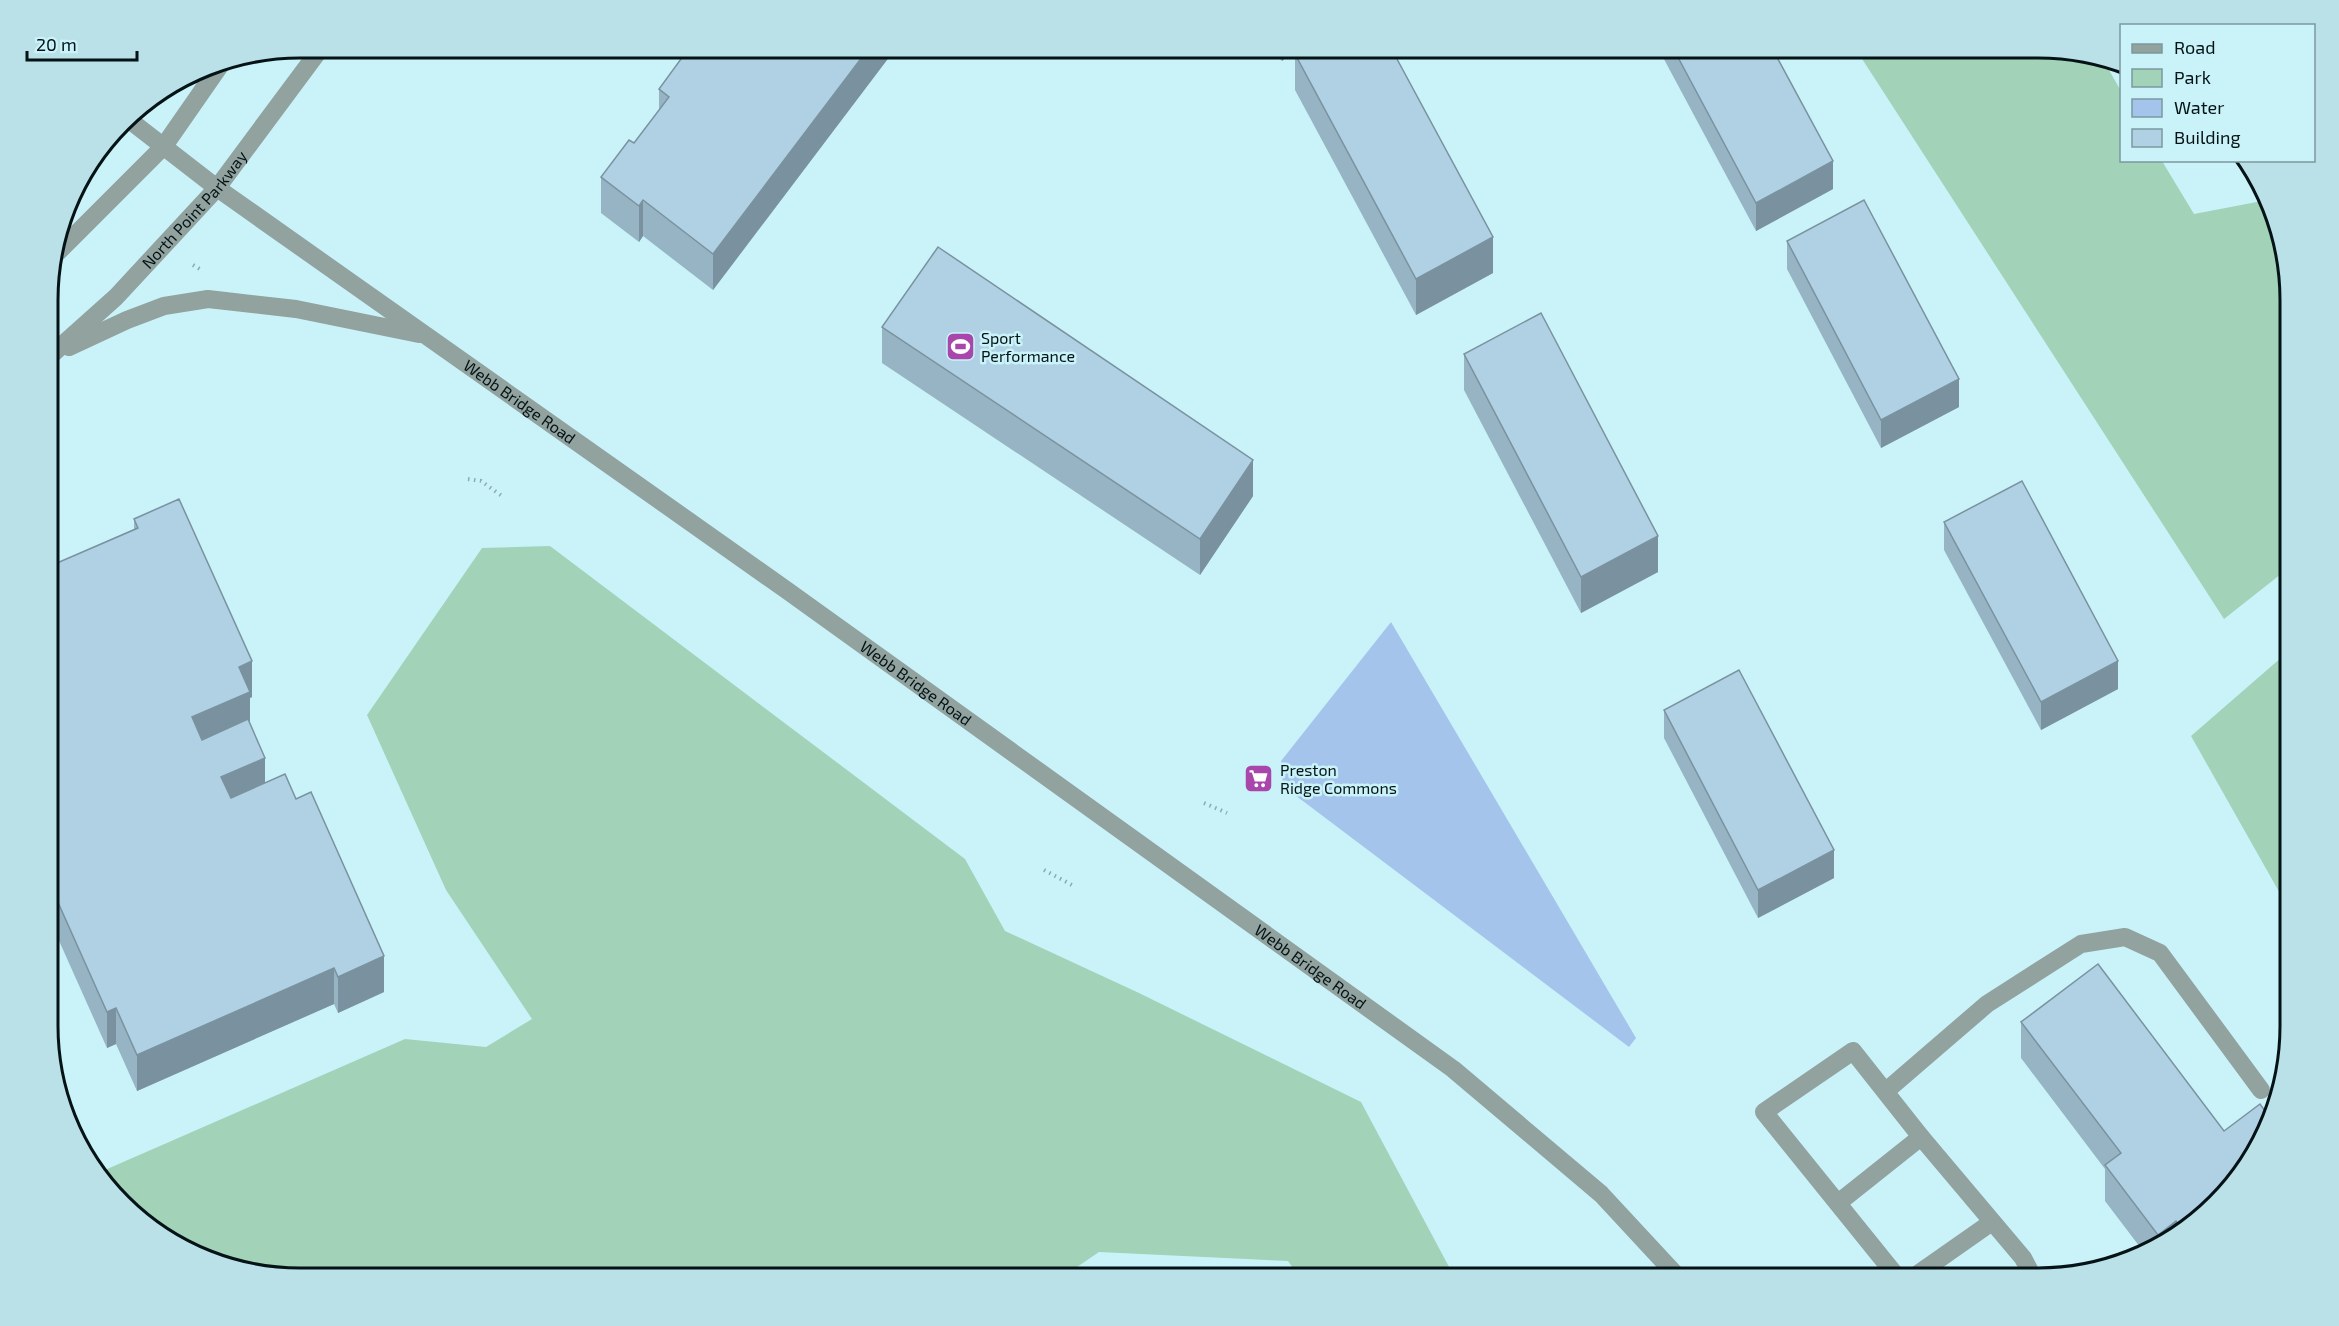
<svg xmlns="http://www.w3.org/2000/svg" width="2339" height="1326" font-family="'Exo 2',sans-serif">
<rect width="100%" height="100%" fill="#c9f3f9"/>
<g fill="#a2d3b9">
<path d="M1855 48H2039L2101 56 2121 91 2122 160 2162 161 2194 214 2262 201 2267 199 2278 220 2290 283V567L2224 619Z"/>
<path d="M550 546 965 859 1005 931 1139 993 1361 1102 1455 1278H1300L1288 1261 1099 1252 1061 1278H300L235 1269 174 1244 98 1173 405 1039 486 1047 532 1019 446 890 367 715 482 548Z"/>
<path d="M2290 650V911L2191 736Z"/>
</g>
<path fill="#a5c4ec" d="M1391 622 1636 1038 1629 1047 1283 786 1281 761Z"/>
<g fill="none" stroke-linecap="round" stroke-linejoin="round">
<g stroke="#8aabb0" stroke-width="4" stroke-dasharray="1.5 4.5" stroke-linecap="butt">
<path d="M193 265 203 271"/>
<path d="M468 479 481 481 502 496"/>
<path d="M1204 803 1227 813"/>
<path d="M1044 870 1072 885"/>
</g>
<g stroke="#91a29f" stroke-width="18">
<path id="s1" d="M128 119 217 188 785 589 1453 1069 1601 1194 1679 1278"/>
<path d="M54 256 164 146 221 64"/>
<path d="M69 347 127 320 164 306 208 299 296 309 419 334"/>
<path id="s2" d="M50 356 116 297 217 188 321 48"/>
<path d="M1886 1091 1987 1004 2081 944 2125 937 2160 953 2261 1090"/>
<path d="M1838 1203 1921 1137"/>
<path d="M1898 1278 1764 1112 1853 1051 1921 1137 2023 1258 2033 1277"/>
<path d="M1912 1278 1992 1222"/>
</g>
</g>
<g fill="#96b4c3">
<path d="M689 48H896L713 290 643 236 639 242 601 213V177L634 143 659 110V89Z"/>
<path d="M1269 48H1296L1282 61Z"/>
<path d="M1658 48H1772L1833 189 1756 231Z"/>
<path d="M1295 54 1493 273 1416 315 1295 90Z"/>
<path d="M1787 241 1959 407 1881 448 1787 269Z"/>
<path d="M882 327 1253 496 1200 575 882 363Z"/>
<path d="M1464 354 1658 572 1581 613 1464 390Z"/>
<path d="M134 519 252 697 250 698V725L265 783 384 992 338 1013 334 1004 137 1091 116 1044 107 1048 56 934 50 936V566L134 529Z"/>
<path d="M1944 522 2118 689 2041 730 1944 550Z"/>
<path d="M1664 710 1834 878 1758 918 1664 738Z"/>
<path d="M2021 1022 2224 1131 2217 1204 2165 1244 2143 1251 2105 1201V1169L2021 1058Z"/>
</g>
<g fill="#7a929f">
<path d="M869 48H896L713 290V254Z"/>
<path d="M1282 48H1296L1282 61Z"/>
<path d="M1833 161V189L1756 231V203Z"/>
<path d="M643 200V236L639 242V206Z"/>
<path d="M1493 237V273L1416 315V279Z"/>
<path d="M1959 379V407L1881 448V420Z"/>
<path d="M1253 460V496L1200 575V539Z"/>
<path d="M1658 536V572L1581 613V577Z"/>
<path d="M252 661V697L250 698V728L192 753V717L239 667Z"/>
<path d="M2118 661V689L2041 730V702Z"/>
<path d="M265 758V794L221 813V777Z"/>
<path d="M1834 850V878L1758 918V890Z"/>
<path d="M56 898V934L50 936V900Z"/>
<path d="M384 956V992L338 1013V977Z"/>
<path d="M334 968V1004L137 1091V1055Z"/>
<path d="M116 1008V1044L107 1048V1012Z"/>
<path d="M2176 1221V1236L2165 1244 2158 1246V1235Z"/>
</g>
<g fill="#afd1e3" stroke="#7a929f" stroke-width="1.5">
<path d="M689 48H869L713 254 643 200 639 206 601 177 629 140 634 143 669 97 659 89Z"/>
<path d="M1306 48H1391L1493 237 1416 279 1295 54Z"/>
<path d="M1673 48H1772L1833 161 1756 203Z"/>
<path d="M1864 200 1959 379 1881 420 1787 241Z"/>
<path d="M938 247 1253 460 1200 539 882 327Z"/>
<path d="M1541 313 1658 536 1581 577 1464 354Z"/>
<path d="M2022 481 2118 661 2041 702 1944 522Z"/>
<path d="M179 499 252 661 239 667 250 692 192 717 202 740 248 719 265 758 221 777 231 798 285 774 296 799 311 792 384 956 338 977 334 968 137 1055 116 1008 107 1012 56 898 50 900V566L138 528 134 519Z"/>
<path d="M1739 670 1834 850 1758 890 1664 710Z"/>
<path d="M2098 964 2224 1131 2260 1104 2268 1115 2257 1152 2217 1204 2183 1230 2176 1221 2158 1235 2105 1165 2121 1153 2021 1022Z"/>
</g>
<defs>
<symbol id="stadium-square" viewBox="-11 -11 22 22"><rect x="-9" y="-9" width="18" height="18" rx="4" fill="#a846ac" stroke="#c9f3f9"/><path d="M0-5a6.5 5 0 1 0 0 10a6.5 5 0 1 0 0-10ZM-3.5-1.8h7v3.6h-7Z" fill="#fff"/></symbol>
<symbol id="supermarket-square" viewBox="-11 -11 22 22"><rect x="-9" y="-9" width="18" height="18" rx="4" fill="#a846ac" stroke="#c9f3f9"/><path d="M-6-5.5h2.5l.6 2H6L4.5 2H-2.5L-4.4-4H-6ZM-1.5 3.2a1.3 1.3 0 1 0 .1 0ZM3 3.2a1.3 1.3 0 1 0 .1 0Z" fill="#fff"/></symbol>
</defs>
<g fill-rule="evenodd">
<use href="#stadium-square" x="944" y="330" width="33" height="33"/>
<use href="#supermarket-square" x="1242" y="762" width="33" height="33"/>
</g>
<g text-anchor="middle" stroke-width="5" stroke-linejoin="round" paint-order="stroke">
<g font-size="16" fill="#051316" stroke="#c9f3f9">
<text dy="6" stroke="none"><textPath href="#s2" startOffset="206">North Point Parkway</textPath></text>
<text dy="6" stroke="none"><textPath href="#s1" startOffset="483">Webb Bridge Road</textPath></text>
<text dy="6" stroke="none"><textPath href="#s1" startOffset="969">Webb Bridge Road</textPath></text>
<text dy="6" stroke="none"><textPath href="#s1" startOffset="1455">Webb Bridge Road</textPath></text>
</g>
<g font-size="16" fill="#051316" stroke="#c9f3f9" text-anchor="start">
<text x="981" y="344">Sport<tspan x="981" dy="18">Performance</tspan></text>
<text x="1280" y="776">Preston<tspan x="1280" dy="18">Ridge Commons</tspan></text>
</g>
</g>
<path d="M0 0H2339V1326H0ZM300 58H2038A242 242 0 0 1 2280 300V1026A242 242 0 0 1 2038 1268H300A242 242 0 0 1 58 1026V300A242 242 0 0 1 300 58Z" fill="#b9e1e7" fill-rule="evenodd"/>
<path fill="none" stroke="#051316" stroke-width="3" d="M300 58H2038A242 242 0 0 1 2280 300V1026A242 242 0 0 1 2038 1268H300A242 242 0 0 1 58 1026V300A242 242 0 0 1 300 58Z"/>
<rect x="2120" y="24" width="195" height="138" fill="#c9f3f9" stroke="#7b999e" stroke-width="1.5"/>
<rect x="2132" y="44" width="30" height="9" fill="#91a29f" stroke="#7b999e" stroke-width="1.5"/>
<text x="2174" y="54" font-size="18" fill="#051316">Road</text>
<rect x="2132" y="69" width="30" height="18" fill="#a2d3b9" stroke="#7b999e" stroke-width="1.5"/>
<text x="2174" y="84" font-size="18" fill="#051316">Park</text>
<rect x="2132" y="99" width="30" height="18" fill="#a5c4ec" stroke="#7b999e" stroke-width="1.5"/>
<text x="2174" y="114" font-size="18" fill="#051316">Water</text>
<rect x="2132" y="129" width="30" height="18" fill="#afd1e3" stroke="#7b999e" stroke-width="1.5"/>
<text x="2174" y="144" font-size="18" fill="#051316">Building</text>
<path d="M27 51v9h110v-9" fill="none" stroke="#051316" stroke-width="3"/>
<text x="36" y="51" font-size="18" fill="#051316" stroke="#c9f3f9" stroke-width="4.5" paint-order="stroke">20 m</text>
</svg>
